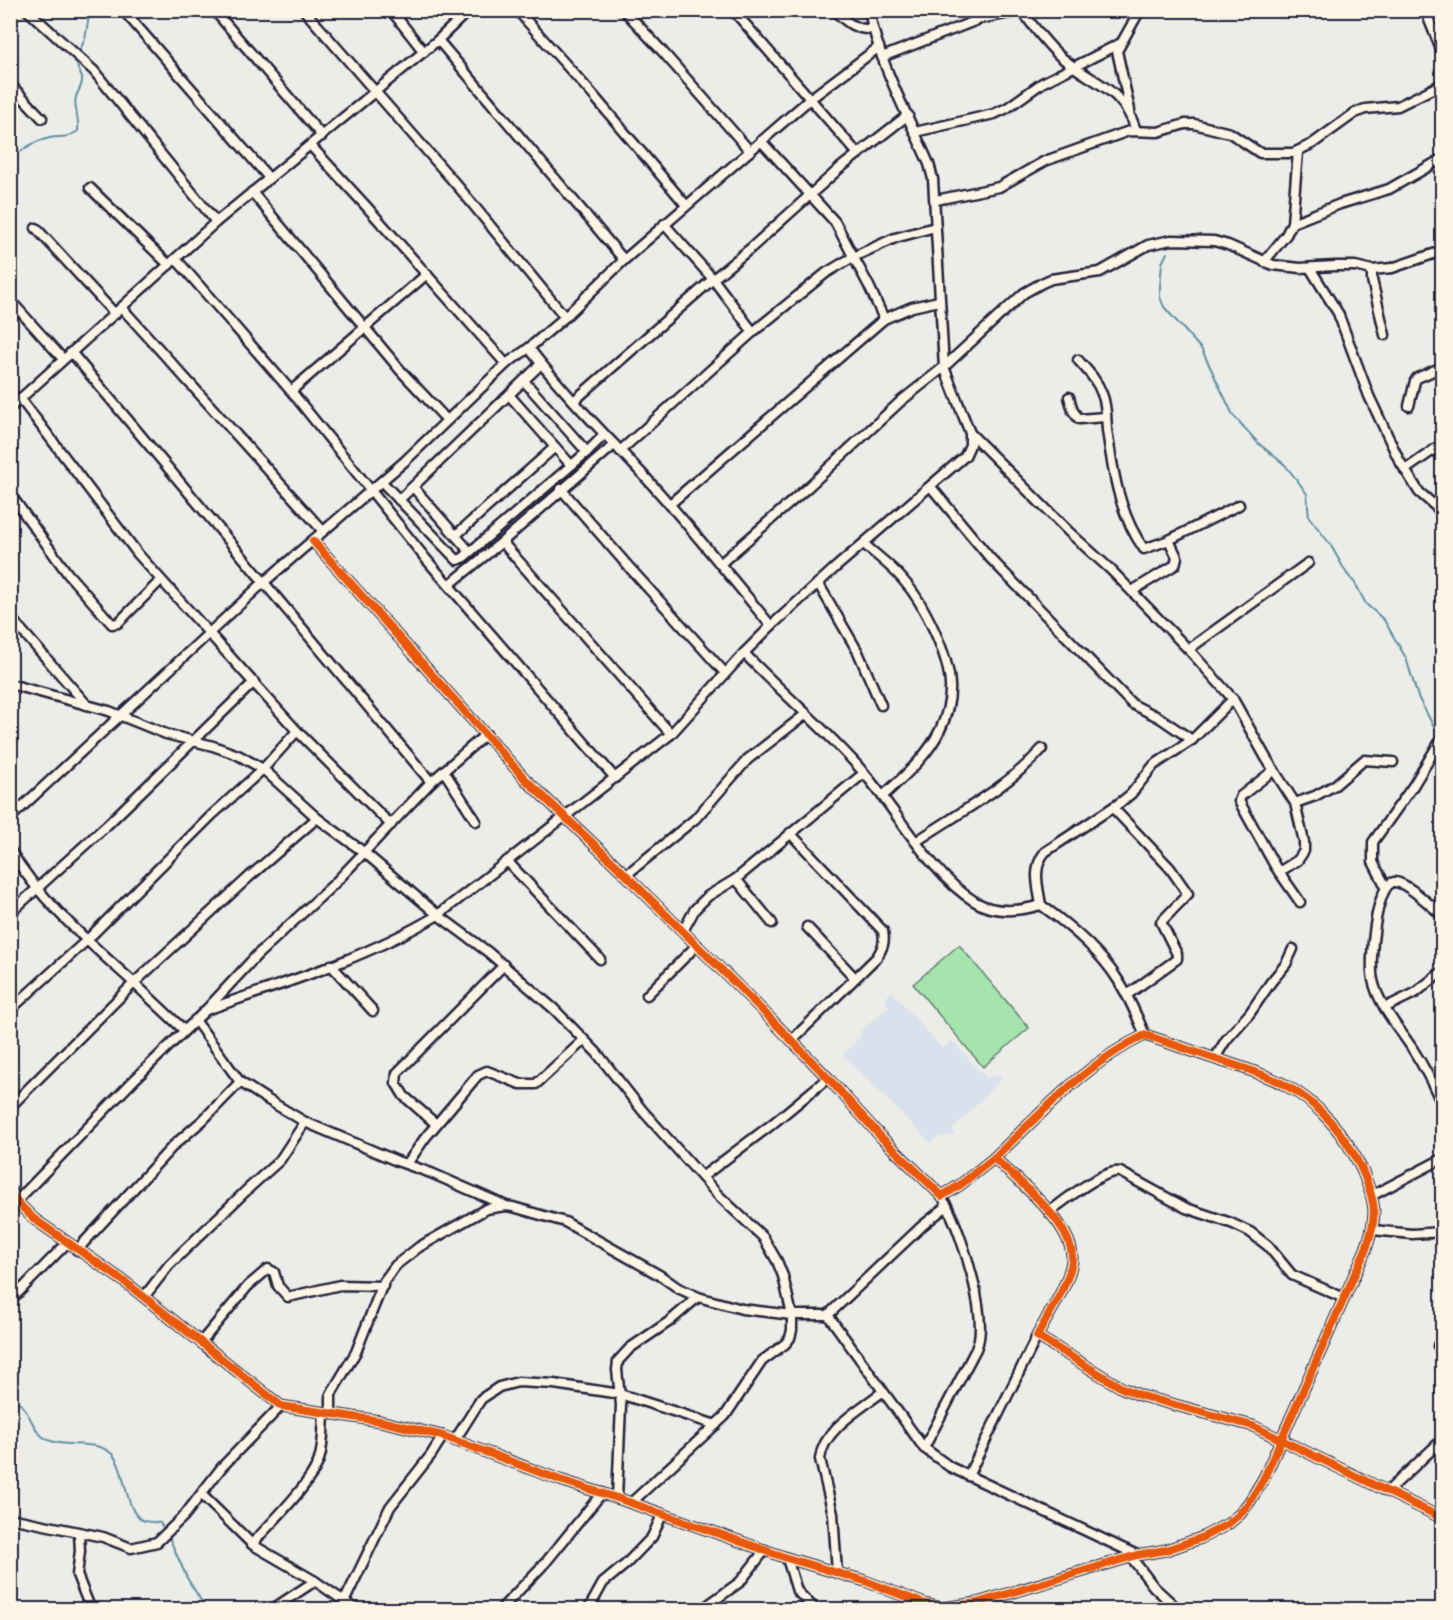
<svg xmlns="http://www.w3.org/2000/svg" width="1453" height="1620" font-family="Mali,sans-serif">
<rect width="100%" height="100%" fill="#ecece8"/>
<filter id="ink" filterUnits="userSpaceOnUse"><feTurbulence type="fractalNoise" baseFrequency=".0167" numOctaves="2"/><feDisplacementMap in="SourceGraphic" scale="12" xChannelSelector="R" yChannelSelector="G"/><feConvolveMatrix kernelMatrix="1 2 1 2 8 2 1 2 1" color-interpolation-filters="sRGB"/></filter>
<g filter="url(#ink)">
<path fill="#d9e1ec" d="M892 992 942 1049 952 1041 986 1078 998 1074 1002 1078 952 1130 954 1135 936 1138 931 1143 843 1055 862 1035 860 1032 889 1006 884 999Z"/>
<path fill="#a5e4ac" stroke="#648374" stroke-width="1.5" d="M959 945 1029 1028 983 1067 913 984Z"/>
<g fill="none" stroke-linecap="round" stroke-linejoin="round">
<g stroke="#6190a3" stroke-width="2">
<path d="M78 54 85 39 90 10"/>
<path d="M10 159C22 149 34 141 50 138 62 136 66 139 78 131 80 120 73 107 76 97 78 90 83 86 82 78 80 71 75 67 77 59"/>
<path d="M1167 253 1162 263 1160 287V297L1164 307 1202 350 1233 415 1258 443 1285 465 1300 484 1307 494 1309 517 1330 544 1347 574 1355 583 1366 604 1384 620 1406 658 1418 697 1440 738"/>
<path d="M10 1399C28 1402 30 1426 42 1436 59 1451 95 1437 112 1454 126 1468 125 1512 142 1520 147 1523 154 1521 160 1523L165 1530"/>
<path d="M168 1535 187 1578 207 1610"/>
</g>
<defs>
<g id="street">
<path d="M27 10 94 71 216 222"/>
<path d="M123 10 269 178"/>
<path d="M214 10 322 136"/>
<path d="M304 10 461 190 565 317"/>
<path d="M391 10 424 52"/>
<path d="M517 10 593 95 686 205"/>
<path d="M624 10 662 51 750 151"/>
<path d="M733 10 858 154"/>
<path d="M834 10C846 22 855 30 872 29"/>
<path d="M1425 10 1442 52"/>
<path d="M1022 11C1034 27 1046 44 1061 57 1092 84 1121 85 1136 130"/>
<path d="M438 40 624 260"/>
<path d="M882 57 980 19 1025 10"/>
<path d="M10 84 42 118"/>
<path d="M1130 110 1117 51 1140 10"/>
<path d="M915 132 994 114 1007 108 1042 83 1119 44"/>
<path d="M761 141 835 222 869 286 884 319"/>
<path d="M311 146 366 206 506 364"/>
<path d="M90 188 169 265"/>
<path d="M252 192 401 371 447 420"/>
<path d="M936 200 999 187 1045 161 1129 131 1158 132 1185 124H1194L1230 133 1260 153H1293L1312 144 1355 113 1365 109 1398 106 1442 84"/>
<path d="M1292 223 1340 204 1389 189 1442 159"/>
<path d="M664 224 713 279 753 332"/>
<path d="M36 228 115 314"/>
<path d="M176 259 291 391 426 559 615 778"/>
<path d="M1264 262 1286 235 1292 223 1298 152"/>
<path d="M1310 268 1338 313 1369 396 1399 460 1419 492 1442 512"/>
<path d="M1372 270V280L1385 335"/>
<path d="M10 300 63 359"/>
<path d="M122 308 323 531"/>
<path d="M529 348C564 394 607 436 646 478 690 526 730 576 771 626"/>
<path d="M71 352 431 782"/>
<path d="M1078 360C1087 370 1097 380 1102 394 1107 405 1106 418 1107 430 1113 472 1119 514 1144 549L1169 540 1239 505"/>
<path d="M524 381 587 452"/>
<path d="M291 391 427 274"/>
<path d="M509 395 571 465"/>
<path d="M1069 397 1073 411 1079 419 1105 417"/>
<path d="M20 398 138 554 297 731 391 825"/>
<path d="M575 400 713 279 751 248 840 168 908 115"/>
<path d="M1409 406 1415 381 1417 378 1442 367"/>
<path d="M10 408 216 222 438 40 469 10"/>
<path d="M970 433 1069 532 1111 570 1191 652 1233 699 1266 758 1295 803 1304 842V851L1298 860 1279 872"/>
<path d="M620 451 753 332 826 273 853 257 895 238 935 227"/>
<path d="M1405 470 1442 444"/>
<path d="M382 482 457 560 463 558 587 452 604 435"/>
<path d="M413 487 470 552"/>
<path d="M931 487 990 558 1132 704 1160 718 1192 740 1233 699"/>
<path d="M561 489 628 566 725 673"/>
<path d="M10 494 68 574 112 624 118 623 161 580"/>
<path d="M399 500 541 364"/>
<path d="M670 504 884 319 912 307 939 301"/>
<path d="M456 535 555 447"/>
<path d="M313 541 525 779 621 870 760 1008 828 1078 882 1138 942 1196 960 1185 994 1158C1018 1181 1081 1229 1071 1266 1066 1289 1048 1315 1037 1336L1122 1388 1142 1396 1253 1426 1442 1518"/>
<path d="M502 542 671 734"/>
<path d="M864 544C877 556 893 567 904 581 924 603 949 656 950 685 951 699 946 718 940 730 927 757 904 776 883 796"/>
<path d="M720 564 807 488 901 401 944 367 1024 293 1042 283 1051 279 1100 272 1148 245 1171 240 1214 241 1228 245 1273 265 1300 268 1335 266H1355L1372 270 1392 268 1442 251"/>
<path d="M818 583 858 652 881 705"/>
<path d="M449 585 502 542 614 445"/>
<path d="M1132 591 1175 565 1177 557 1169 540"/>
<path d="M10 617 87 705"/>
<path d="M1189 649 1308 563"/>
<path d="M744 653C783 694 827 730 864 773 898 812 930 874 974 901 994 914 1020 911 1041 905 1069 925 1100 951 1118 980 1129 997 1137 1016 1145 1035"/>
<path d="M10 684 109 711 166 734 213 746 238 755 263 769 317 818 365 853 438 915 488 952 554 1009 597 1053 642 1110 718 1195 763 1237 777 1261 783 1276 792 1315V1330L790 1338 785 1344 762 1361 725 1416 631 1503"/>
<path d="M1274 770 1241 796 1239 801 1275 866 1300 902"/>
<path d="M444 771 476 821"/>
<path d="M1295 803 1315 796 1335 785 1364 760 1393 762"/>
<path d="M1113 808 1170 868 1188 894 1161 922 1177 954V959L1127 995"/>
<path d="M10 818 263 583 405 461 506 364 529 348 565 317 624 260 810 99 879 47"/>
<path d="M790 833 883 931C885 943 883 947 877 957L792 1040"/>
<path d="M917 841C960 812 1007 788 1042 749"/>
<path d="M10 850C41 902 90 943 134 983L249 877 317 818"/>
<path d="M507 861 600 959"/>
<path d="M626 875 695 819 748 759 806 714"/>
<path d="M736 879 772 923"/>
<path d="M1386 887 1373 862V842L1413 786 1442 738"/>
<path d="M1041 905C1038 886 1032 868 1045 852L1121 802 1131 794 1154 765 1192 740"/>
<path d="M10 913 107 825 254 682"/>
<path d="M1442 915C1433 908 1406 881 1394 882 1375 884 1369 964 1373 980 1378 1004 1398 1027 1412 1048 1423 1065 1433 1084 1442 1104"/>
<path d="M807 927 855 978"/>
<path d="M683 931 695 909 708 896 736 879 864 773"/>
<path d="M331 965 373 1011"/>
<path d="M647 995 697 945"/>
<path d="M1386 1007 1415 993 1442 972"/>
<path d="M10 1010 87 940 212 815 263 769 297 731"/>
<path d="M206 1010C285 983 366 958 438 915L671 734 744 653 771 626 836 567 965 456 970 445V433L944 367 933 179 929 164C908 115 879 64 869 10"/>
<path d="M195 1020 240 1082 268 1100 305 1122 397 1161 431 1173 504 1205"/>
<path d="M1215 1058 1226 1040 1250 1013 1271 982 1286 964 1293 949"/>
<path d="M10 1107 134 983 184 1030"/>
<path d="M436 1124 404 1096 396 1083 397 1073 504 965"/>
<path d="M407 1164 425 1138 478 1075 487 1071 520 1084H536L584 1040"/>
<path d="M702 1177 771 1125 828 1078"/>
<path d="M10 1191 17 1202 34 1219 125 1282 281 1406 380 1421 443 1436 560 1480 617 1498 787 1558 865 1581 925 1604 942 1608 977 1603 1137 1555 1166 1550 1201 1538 1228 1524 1240 1514 1250 1501 1264 1478 1366 1249C1378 1215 1376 1203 1362 1170 1346 1135 1318 1102 1283 1084 1263 1073 1240 1067 1219 1060 1194 1052 1170 1043 1145 1035 1086 1063 1042 1113 994 1158"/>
<path d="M1373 1195 1442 1159"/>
<path d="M10 1208 133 1081 206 1010 257 955 334 884 431 782 486 734"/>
<path d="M1049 1212C1064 1201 1103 1169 1120 1172L1186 1208 1231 1223 1250 1232 1268 1246 1292 1275 1344 1298"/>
<path d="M1373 1230 1412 1234 1442 1232"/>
<path d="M77 1250 174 1145 203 1120 240 1082"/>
<path d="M144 1297 169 1265 250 1187 280 1160 305 1122"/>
<path d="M10 1301 67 1243"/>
<path d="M828 1315 922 1226 947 1206 945 1203"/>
<path d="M201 1342 248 1286 268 1269 274 1272 278 1286 288 1297 340 1285 383 1286"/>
<path d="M1438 1346 1442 1337"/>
<path d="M331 1414V1394L356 1352 384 1281 396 1265 419 1247 486 1209 505 1206 513 1207 565 1222 661 1276 678 1288 698 1297 742 1309 792 1315H828L924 1448 950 1467 1137 1555"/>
<path d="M455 1440 481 1399 499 1387 518 1382 554 1384 620 1394 716 1425"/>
<path d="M924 1448 976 1349C990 1319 962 1235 947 1206"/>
<path d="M968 1476 1037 1336"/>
<path d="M1388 1491 1442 1440"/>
<path d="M201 1494 253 1545 315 1581 357 1610"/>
<path d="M617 1498 621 1405 617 1370 618 1361 630 1348 670 1321 698 1297"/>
<path d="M10 1518 103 1537 131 1548 157 1542 184 1516 222 1467 281 1406"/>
<path d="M79 1533 80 1551 77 1575 91 1610"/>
<path d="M252 1544C271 1523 310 1485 319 1460 324 1445 323 1428 324 1413"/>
<path d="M1131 1557 1154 1587 1179 1610"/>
<path d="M787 1558 797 1591 816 1610"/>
<path d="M837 1572 833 1514 820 1459C823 1429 861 1409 882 1392"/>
<path d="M345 1600 390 1507 431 1455 443 1436"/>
<path d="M271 1610 315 1581"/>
<path d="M500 1610 546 1562 602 1493"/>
<path d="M588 1610 603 1583 626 1564 652 1537 662 1515"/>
<path d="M701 1610 740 1582 765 1550"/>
</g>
</defs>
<use href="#street" stroke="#22223b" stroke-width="13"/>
<use href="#street" stroke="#fcf5e5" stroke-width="8"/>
<defs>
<g id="cycleway">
<path d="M313 541 525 779 621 870 760 1008 828 1078 882 1138 942 1196 960 1185 994 1158C1018 1181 1081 1229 1071 1266 1066 1289 1048 1315 1037 1336L1122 1388 1142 1396 1253 1426 1442 1518"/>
<path d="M10 1191 17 1202 34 1219 125 1282 281 1406 380 1421 443 1436 560 1480 617 1498 787 1558 865 1581 925 1604 942 1608 977 1603 1137 1555 1166 1550 1201 1538 1228 1524 1240 1514 1250 1501 1264 1478 1366 1249C1378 1215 1376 1203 1362 1170 1346 1135 1318 1102 1283 1084 1263 1073 1240 1067 1219 1060 1194 1052 1170 1043 1145 1035 1086 1063 1042 1113 994 1158"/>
</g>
</defs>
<use href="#cycleway" stroke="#fcf5e5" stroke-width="11"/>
<use href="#cycleway" stroke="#e8590c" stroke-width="8"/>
</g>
</g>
<rect width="1453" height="1620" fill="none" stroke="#fcf5e5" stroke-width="36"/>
<rect x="18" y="18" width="1417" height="1584" fill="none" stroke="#22223b" stroke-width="2" filter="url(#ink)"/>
</svg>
